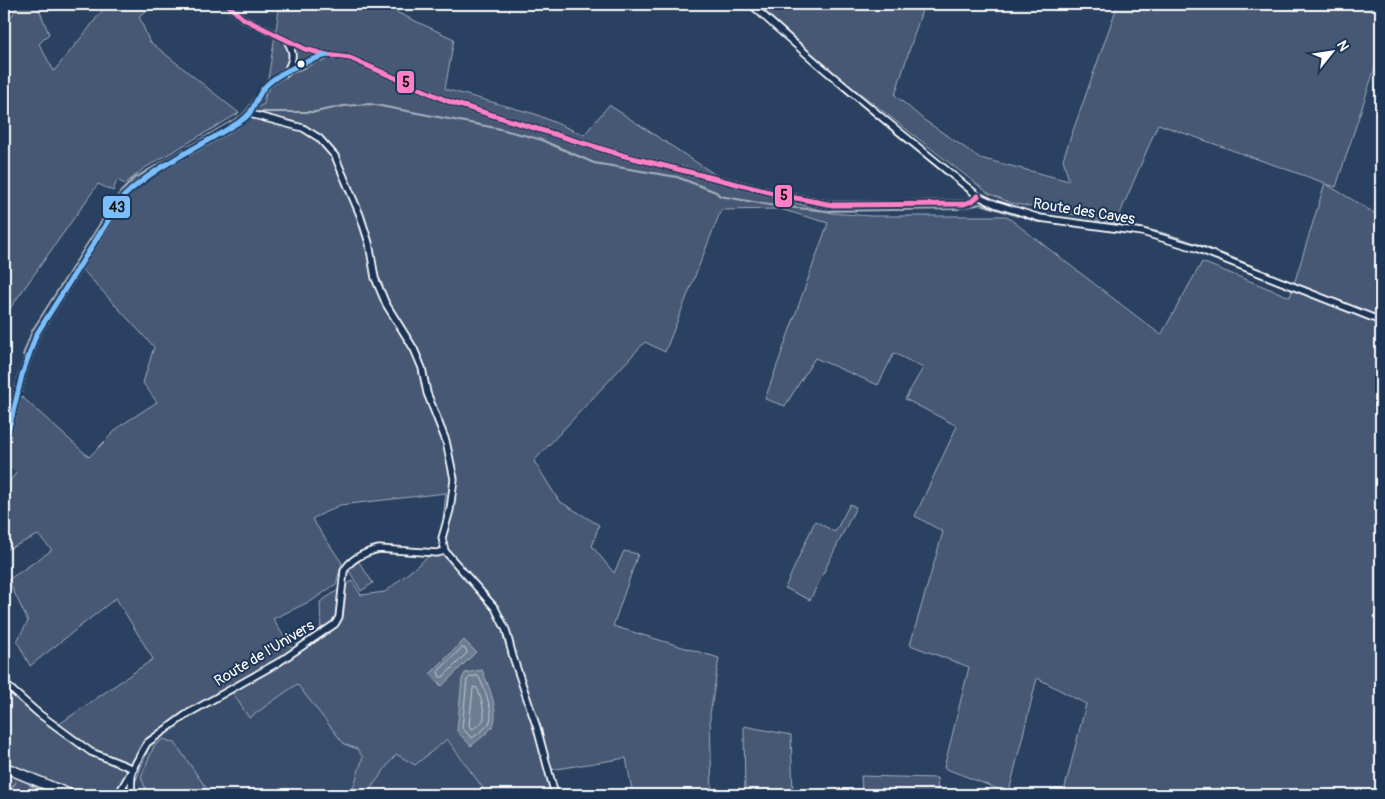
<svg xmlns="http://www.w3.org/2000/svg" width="1385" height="799" font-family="Pangolin,sans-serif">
<rect width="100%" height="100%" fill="#2a4161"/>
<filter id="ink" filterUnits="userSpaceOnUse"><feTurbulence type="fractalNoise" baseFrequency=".02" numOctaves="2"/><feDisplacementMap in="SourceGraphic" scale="10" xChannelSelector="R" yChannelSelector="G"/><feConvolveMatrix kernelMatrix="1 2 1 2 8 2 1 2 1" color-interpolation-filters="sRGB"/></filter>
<g filter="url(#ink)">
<g fill="#394e6c">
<path d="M297 684 344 744 357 749 363 757 351 795H142L136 780 151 742 188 715 232 690 249 718Z"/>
<path d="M447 739 488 795H366L397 754 415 765Z"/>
</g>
<g fill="#465975" stroke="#a2acba" fill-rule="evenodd">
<path d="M19 4H37L49 34 39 44 54 71 89 28 107 4H157L139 16 149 41 239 113 143 169 125 184 117 180 113 191 98 184 4 317V29Z"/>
<path d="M280 4H379L454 39 445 89 535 114 584 135 609 105 734 187 832 213 870 216H1006L1161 335 1202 262 1290 297 1325 183 1158 124 1116 223 1011 203 988 193 811 55 752 4H924L895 95 924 120 980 158 1069 181 1063 159 1118 4H1381V49L1336 187 1326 184 1381 217V795H1063L1086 704 1037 678 1009 792 1018 795H998V789L944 768 969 667 910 645 943 532 915 516 957 426 905 399 923 368 894 353 878 385 815 358 785 406 765 399 828 223 780 209 721 210 665 352 645 342 534 461 559 501 599 525 592 546 614 573 624 551 638 554 613 626 719 658 710 715 712 795H633L626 758 550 770 555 795H488L447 739 415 765 396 754 366 795H351L363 757 357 749 344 744 297 684 249 718 231 690 188 715 151 742 136 780 110 795H73L29 785 51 795C43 795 36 792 28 794V795H9L8 794 16 782 4 795 5 690 55 727 153 659 116 598 30 666 17 641 28 621 8 580 52 550 38 535 4 551V489L16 473 4 461V448L7 443 21 396 89 457 120 426 157 402 143 383 154 347 81 268 129 190 244 114 264 104ZM446 493 440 547 385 592 361 595 352 581 320 602 321 635 295 654 273 619 313 600 336 584 342 563 312 519 340 505ZM464 640 475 652 441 686 430 674Z"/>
<path d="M850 504 856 507 810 600 785 588 815 521 835 532Z"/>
<path d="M357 559 373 583 361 591 348 569Z"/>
<path d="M744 726 791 735 793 795H745Z"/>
<path d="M163 739 175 743 211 795H148L141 777 154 746Z"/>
<path d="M861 776 937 778 938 795H862Z"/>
</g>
<g fill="#6d7d92" stroke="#a7b1be">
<path d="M464 640 476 652 442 686 430 674Z"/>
<path d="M482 670C488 684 501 714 492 727 487 734 478 740 471 746L457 731 462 679 465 673Z"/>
</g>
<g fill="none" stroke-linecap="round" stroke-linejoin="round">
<g stroke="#c5cbd3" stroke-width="1">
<path d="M462 648 466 649 467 653 443 677H440L438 672Z"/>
<path d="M478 676C483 683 492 709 491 718 490 726 478 734 472 738L462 728 467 680 470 677Z"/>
<path d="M474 687 477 688C480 694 485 712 484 718 483 723 476 727 472 729L469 726 473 689Z"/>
</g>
<g stroke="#a7b1be" stroke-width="2">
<path d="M259 112H315L344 106 370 104 496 128 539 139 594 163 677 177 716 192 720 196 776 206"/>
<path d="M787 207 828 211 959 209"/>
<path d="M967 207 981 204 1018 216"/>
<path d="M1026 218 1038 222H1048"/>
<path d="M1095 223C1165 224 1231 258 1294 284"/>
<path d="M1303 287 1320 294"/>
<path d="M23 355 32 331 119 194 133 179 244 114"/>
<path d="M4 691 5 689"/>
</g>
<defs>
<g id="minor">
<path d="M227 4 242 18 305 49 327 55 350 58 450 102 625 156 785 196 833 205 964 204 972 201 978 196"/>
<path d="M751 4C823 71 901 133 978 196L995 204 1040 218 1142 232 1196 248 1381 321"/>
<path d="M286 73C293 60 295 53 287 41"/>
<path d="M250 114 303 128 319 138 335 156 360 215 369 243 375 278 386 304 414 349 422 368 427 393 446 441 454 479 450 510 442 538 445 551 495 608 506 630 513 657 537 728 555 795"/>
<path d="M4 444 11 421 22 375 36 335 123 197C156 164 200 148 239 122 257 111 255 95 269 83 280 72 302 65 316 58L325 56"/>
<path d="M4 683 38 713 91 752 134 769"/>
<path d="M118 795 147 743 187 714 279 662 335 624 339 617 344 571C351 558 366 552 379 549L437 553 445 551"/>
<path d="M131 795 132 771"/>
</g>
<path id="primary" d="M4 767 71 795"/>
</defs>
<use href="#minor" stroke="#fff" stroke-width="9"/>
<use href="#primary" stroke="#fff" stroke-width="12"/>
<use href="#minor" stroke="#1d3557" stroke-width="5.5"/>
<use href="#primary" stroke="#1d3557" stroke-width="9"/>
<defs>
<path id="bus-1" d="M227 4 242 18 305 49 327 55 350 58 450 102 625 156 785 196 833 205 964 204 972 201 978 196"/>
<path id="bus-2" d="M4 444 11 421 22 375 36 335 123 197C156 165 200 147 239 122 253 114 253 106 261 92 271 75 308 60 327 55"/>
</defs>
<use href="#bus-1" stroke="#1d3557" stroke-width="9"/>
<use href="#bus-2" stroke="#1d3557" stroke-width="9"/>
<use href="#bus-1" stroke="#ff80c5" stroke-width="5"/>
<use href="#bus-2" stroke="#7abffc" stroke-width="5"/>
</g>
</g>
<circle fill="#fff" stroke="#1d3557" stroke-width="2" cx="301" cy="64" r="4.5"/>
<g text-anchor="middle" stroke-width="4" stroke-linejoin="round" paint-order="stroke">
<g font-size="15" fill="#fff" stroke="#1d3557">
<text transform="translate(1084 211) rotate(9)" y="5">Route des Caves</text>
<text transform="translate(264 653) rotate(-31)" y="5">Route de l'Univers</text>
</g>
</g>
<g stroke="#1d3557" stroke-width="2">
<rect x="396" y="70" width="19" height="24" rx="5" fill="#ff80c5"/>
<rect x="774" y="184" width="19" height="24" rx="5" fill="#ff80c5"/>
<rect x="102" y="195" width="29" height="24" rx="5" fill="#7abffc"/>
</g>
<g font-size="14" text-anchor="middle" font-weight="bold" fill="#111">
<text x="406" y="87">5</text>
<text x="784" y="200">5</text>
<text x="117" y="212">43</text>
</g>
<rect width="1385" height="799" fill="none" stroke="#1d3557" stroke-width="20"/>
<rect x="10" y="10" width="1365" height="779" fill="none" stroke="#fff" stroke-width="2" filter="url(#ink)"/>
<g transform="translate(1332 52) rotate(60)" stroke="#1d3557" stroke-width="4" paint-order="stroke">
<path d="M0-4L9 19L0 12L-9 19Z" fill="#ffffff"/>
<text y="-8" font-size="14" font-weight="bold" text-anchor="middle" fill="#ffffff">N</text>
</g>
</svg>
